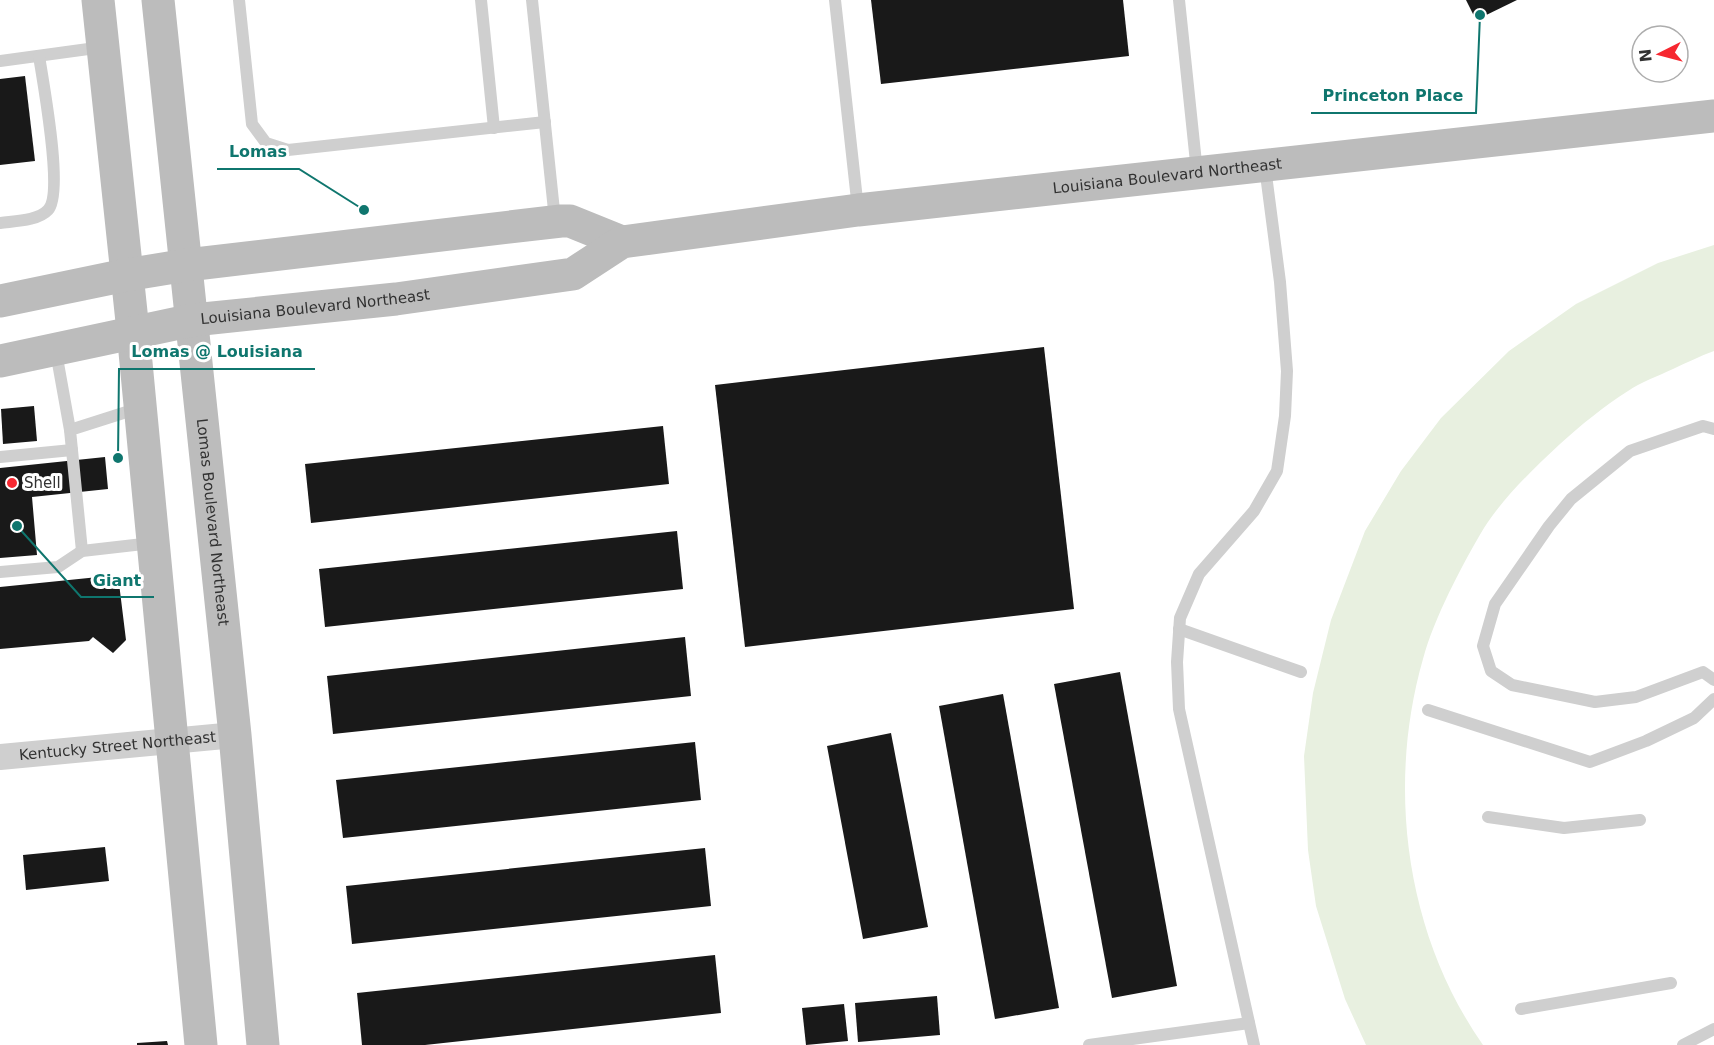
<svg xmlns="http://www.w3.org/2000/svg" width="1714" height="1045" font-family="'DejaVu Sans',sans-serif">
<rect width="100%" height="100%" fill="#fff"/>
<path fill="#e8f0e0" d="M1714 245V351C1700 356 1686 363 1673 369 1658 376 1641 382 1628 391 1603 407 1581 425 1560 444 1534 468 1503 498 1484 528 1462 565 1434 618 1423 659 1386 788 1406 935 1483 1045H1366L1345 999 1316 906 1308 850 1304 756 1313 693 1331 620 1365 531 1401 471 1441 418 1509 351 1576 304 1658 263Z"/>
<g fill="#191919">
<path d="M871 0H1123L1129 56 881 84Z"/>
<path d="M1466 0H1517L1476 20Z"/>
<path d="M25 76 35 161 0 165V79Z"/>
<path d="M1044 347 1074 609 745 647 715 385Z"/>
<path d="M34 406 37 441 3 444 1 409Z"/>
<path d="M663 426 669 484 311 523 305 464Z"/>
<path d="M105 457 108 489 32 497 37 555 0 558V468Z"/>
<path d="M677 531 683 589 325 627 319 569Z"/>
<path d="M118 575 126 640 113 653 93 637 89 641 0 649V587Z"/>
<path d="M685 637 691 696 333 734 327 676Z"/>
<path d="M1120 672 1177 986 1112 998 1054 684Z"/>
<path d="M1003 694 1059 1008 995 1019 939 706Z"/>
<path d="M891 733 928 927 863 939 827 746Z"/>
<path d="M695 742 701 800 343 838 336 780Z"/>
<path d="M105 847 109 881 26 890 23 855Z"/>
<path d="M705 848 711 906 352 944 346 886Z"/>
<path d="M715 955 721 1013 425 1045H362L357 993Z"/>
<path d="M937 996 940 1035 858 1042 855 1003Z"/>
<path d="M844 1004 848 1041 806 1045 802 1008Z"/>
<path d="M167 1041 168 1045H137V1043Z"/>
</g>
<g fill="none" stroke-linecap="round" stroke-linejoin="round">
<g stroke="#cfcfcf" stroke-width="12">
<path d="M239 0 252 124 266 143 288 150 545 122"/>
<path d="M481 0 494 128"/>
<path d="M532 0 555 220"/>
<path d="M835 0 858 209"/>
<path d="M1179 0 1197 172"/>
<path d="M0 61 103 47"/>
<path d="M0 223C14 221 38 221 48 210 64 194 43 82 39 56"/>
<path d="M56 352 70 430"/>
<path d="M1714 429 1703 426 1630 451 1571 499 1549 526 1495 604 1483 646 1491 671 1512 685 1595 702 1636 697 1703 672 1714 680"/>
<path d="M0 457 72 450"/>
<path d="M82 551 70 430 139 408"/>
<path d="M0 572 58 567 82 551 152 543"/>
<path d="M1179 629 1301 672"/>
<path d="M1428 710 1590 762 1646 741 1694 718 1714 699"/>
<path d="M1488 817 1564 828 1640 820"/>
<path d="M1521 1009 1671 983"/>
<path d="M1089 1045 1249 1023"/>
<path d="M1254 1045 1179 709 1177 662 1180 618 1199 574 1254 511 1277 471 1285 416 1287 371 1280 282 1265 167"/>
<path d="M1683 1045 1714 1029"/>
</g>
<path stroke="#cfcfcf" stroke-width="26" id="s1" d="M0 757 235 735"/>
<g stroke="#bcbcbc" stroke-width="33">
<path d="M98 0 133 331 201 1045"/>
<path id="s2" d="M158 0 235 735 263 1045"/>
<path d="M0 301 126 275 187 265 561 221H570L622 242"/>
<path id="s3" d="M0 361 193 320 396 299 573 274 622 242 858 210 1714 116"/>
</g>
</g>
<circle fill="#f62730" stroke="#fff" stroke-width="2" cx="12" cy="483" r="6"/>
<g text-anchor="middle" stroke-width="6" stroke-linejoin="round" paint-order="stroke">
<g font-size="15" fill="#323232" stroke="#fff">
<text dy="5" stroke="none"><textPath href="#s3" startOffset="1188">Louisiana Boulevard Northeast</textPath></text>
<text dy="5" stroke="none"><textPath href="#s3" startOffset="320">Louisiana Boulevard Northeast</textPath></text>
<text dy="5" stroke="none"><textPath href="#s2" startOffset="525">Lomas Boulevard Northeast</textPath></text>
<text dy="5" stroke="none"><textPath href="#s1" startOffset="118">Kentucky Street Northeast</textPath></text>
</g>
<g font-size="15" fill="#323232" stroke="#fff" text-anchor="start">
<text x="24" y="488">Shell</text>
</g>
</g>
<path fill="none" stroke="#0f766e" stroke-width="2" d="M1480 15L1476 113H1311M364 210L299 169H217M118 458L119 369H315M17 526L81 597H154"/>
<g fill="#0f766e" stroke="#fff" stroke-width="2">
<circle cx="1480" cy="15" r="6"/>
<circle cx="364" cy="210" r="6"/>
<circle cx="118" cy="458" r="6"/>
<circle cx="17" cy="526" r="6"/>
</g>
<g font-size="16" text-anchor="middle" font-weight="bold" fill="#0f766e" stroke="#fff" stroke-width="6" stroke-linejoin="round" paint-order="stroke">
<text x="1393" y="101">Princeton Place</text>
<text x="258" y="157">Lomas</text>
<text x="217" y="357">Lomas @ Louisiana</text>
<text x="117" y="586">Giant</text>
</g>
<g transform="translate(1660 54) rotate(264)"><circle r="28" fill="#ffffff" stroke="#adadad" stroke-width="1.5"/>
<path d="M0-4.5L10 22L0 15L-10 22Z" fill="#f62730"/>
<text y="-9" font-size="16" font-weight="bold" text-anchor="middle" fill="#323232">N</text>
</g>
</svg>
